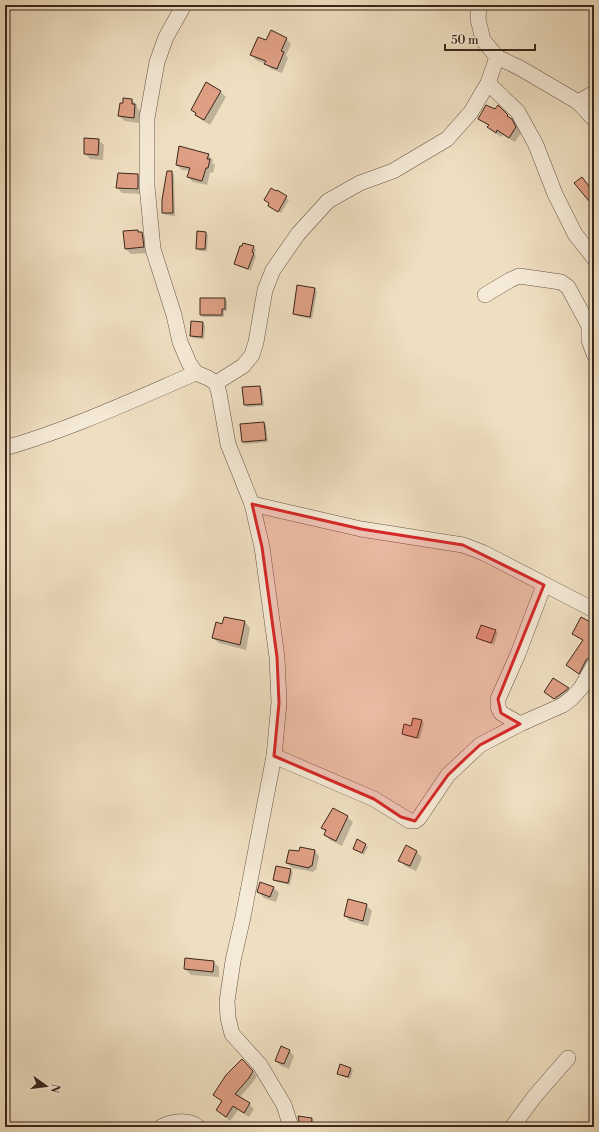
<svg xmlns="http://www.w3.org/2000/svg" width="599" height="1132" font-family="'Libre Bodoni',serif">
<rect width="100%" height="100%" fill="#efdfc1"/>
<filter id="stains"><feTurbulence type="fractalNoise" baseFrequency=".005" numOctaves="4"/><feColorMatrix values="0 0 0 0 .2 0 0 0 0 .09 0 0 0 0 .02 0 0 0 .5 -.17"/></filter>
<radialGradient id="worn" r=".72"><stop offset=".6" stop-color="#630" stop-opacity="0"/><stop offset="1" stop-color="#630" stop-opacity=".3"/></radialGradient>
<g fill="#0003" fill-rule="evenodd">
<path d="M286 39 291 44 286 55 288 58 282 73 271 69 266 64 256 60 251 54 266 42Z"/>
<path d="M220 91 226 97 210 125 202 120 196 115Z"/>
<path d="M132 100 137 105V108L140 111 139 123 125 121 119 116Z"/>
<path d="M498 106 517 125 521 133 515 142 503 135 501 137 494 132 489 126 479 119 496 110Z"/>
<path d="M98 140 104 145 103 160 90 159 85 153Z"/>
<path d="M208 155 213 160 212 163 215 165 213 173 210 172 207 185 193 182 188 177 190 171 182 170 177 165Z"/>
<path d="M172 172 174 175 175 216 166 215 163 213Z"/>
<path d="M138 175 143 181V194L122 193 117 187V180ZM121 187 143 188V190L121 189Z"/>
<path d="M277 191 289 200 281 213 272 208 270 204 265 200Z"/>
<path d="M138 231 148 239 149 253 131 254 126 249Z"/>
<path d="M205 233 208 235 207 251H200L197 248Z"/>
<path d="M254 247 256 250 254 254 256 256 251 271 238 266 235 264Z"/>
<path d="M298 286 315 289 317 292 312 319 297 316 294 314Z"/>
<path d="M225 299 227 301V311H224V317H203L201 314Z"/>
<path d="M203 323 205 326 204 339 193 338 191 335Z"/>
<path d="M259 387 262 389 264 406 247 407 245 405Z"/>
<path d="M264 423 266 425 268 442 245 444 243 442Z"/>
<path d="M245 622 250 628 246 650 219 643 213 638 223 625Z"/>
<path d="M594 625V656L582 675 570 667 583 640 573 633Z"/>
<path d="M495 631 498 633 494 645 480 640 478 637Z"/>
<path d="M554 680 570 691 558 701 546 692Z"/>
<path d="M421 721 424 723 420 739 405 736 403 733Z"/>
<path d="M347 817 353 822 342 846 330 840 325 835 326 832 322 828Z"/>
<path d="M365 844 368 847 364 855 354 848Z"/>
<path d="M406 847 417 852 422 858 416 871 405 866 400 860Z"/>
<path d="M315 851 319 856 316 870H314V872L292 868 287 863 300 852Z"/>
<path d="M290 870 293 872 290 885 277 882 275 880Z"/>
<path d="M274 888 279 893 276 902 264 898 258 892Z"/>
<path d="M366 905 372 911 368 926 350 921 345 916Z"/>
<path d="M214 962 219 967V977L191 975 185 969Z"/>
<path d="M289 1050 294 1056 289 1069 281 1066 276 1061Z"/>
<path d="M247 1064 257 1076 253 1082 239 1098 249 1104 254 1109 249 1117 238 1110 230 1121 217 1110 223 1102 214 1095Z"/>
<path d="M350 1069 353 1071 350 1079 341 1076 338 1073Z"/>
<path d="M299 1117 312 1119 318 1125 317 1127H301Z"/>
</g>
<g fill="#df9f84" stroke="#3a261a">
<path d="M271 30 287 38 281 51 284 52 277 69 264 64 266 61 250 55 258 37 266 40Z"/>
<path d="M206 82 221 91 204 120 195 115 196 113 191 110Z"/>
<path d="M123 98 132 99V104H135L134 118 118 116 120 103H123Z"/>
<path d="M486 105 495 109 498 105 508 115 507 116 512 119 516 127 509 138 497 130 496 133 487 127 489 125 478 119Z"/>
<path d="M84 138 99 139 98 155 84 154Z"/>
<path d="M179 146 209 154 207 159H210L208 168H206L202 181 187 177 190 168 176 165Z"/>
<path d="M167 171H172L173 213H162V200Z"/>
<path d="M118 173 138 174V189L116 188Z"/>
<path d="M582 177 594 193V207L574 183Z"/>
<path d="M271 188 276 191 277 190 287 196 278 212 268 206 269 203 264 200Z"/>
<path d="M138 230V232H142L144 247 125 249 123 231Z"/>
<path d="M197 231 206 232 205 249H196Z"/>
<path d="M243 243 254 246 252 252 254 253 248 269 234 264 240 246H242Z"/>
<path d="M297 285 315 288 310 317 293 314Z"/>
<path d="M200 298H225V309H222V315H200Z"/>
<path d="M191 321 203 322 202 337 190 336Z"/>
<path d="M260 386 262 404 244 405 242 387Z"/>
<path d="M264 422 266 440 242 442 240 424Z"/>
<path d="M224 617 245 621 240 645 212 638 216 622 222 624Z"/>
<path d="M581 617 594 624V656L590 657 586 660 579 674 566 665 583 640 572 634Z"/>
<path d="M481 625 496 630 491 643 476 638Z"/>
<path d="M553 678 569 688 554 699 544 692Z"/>
<path d="M413 718 422 720 417 738 402 734 404 724 411 726Z"/>
<path d="M333 808 348 816 336 841 324 835 326 830 321 828Z"/>
<path d="M357 839 366 844 362 853 353 849Z"/>
<path d="M406 845 417 851 410 866 398 861Z"/>
<path d="M300 847 315 850 312 866H310L309 868 286 863 289 850 299 851Z"/>
<path d="M276 866 291 869 288 883 273 880Z"/>
<path d="M260 882 274 887 270 897 257 892Z"/>
<path d="M348 899 367 904 363 921 344 916Z"/>
<path d="M185 958 214 961 213 972 184 969Z"/>
<path d="M281 1046 290 1050 284 1064 275 1061Z"/>
<path d="M242 1059 253 1071 249 1078 235 1094 250 1103 244 1113 233 1106 226 1117 216 1110 222 1101 213 1095 226 1075Z"/>
<path d="M340 1064 351 1068 348 1077 337 1074Z"/>
<path d="M298 1116 312 1118 311 1127H300Z"/>
</g>
<g fill="none" stroke-linecap="round" stroke-linejoin="round">
<defs>
<g id="minor">
<path d="M184 5 166 37 157 62 147 118V186L153 249 174 315 180 342 189 363 196 373 208 378 216 383 219 393 228 444 252 504 262 547 277 657 279 703 274 756 243 917 233 961 227 1001 228 1018 232 1034 260 1065 284 1105 291 1127"/>
<path d="M479 5 478 19 483 40 497 57 520 68 578 102 594 119"/>
<path d="M488 83 518 112 536 145 555 194 575 234 594 258"/>
<path d="M578 102 594 93"/>
<path d="M485 295 510 280 519 276 561 282 568 287 589 326V340L594 354"/>
<path d="M216 383 243 366 252 355 256 342 265 290 273 270 298 234 328 201 360 183 393 171 447 139 471 112 488 83 497 57"/>
<path d="M5 448C71 429 133 400 196 373"/>
<path d="M252 504 361 529 463 545 484 553 594 610"/>
<path d="M520 724 501 713 498 707V699L518 654 544 585"/>
<path d="M274 756 374 799 410 821H415L419 818 448 775 480 745 520 724 563 705 572 698 581 688 594 665"/>
<path d="M161 1127C170 1122 189 1118 198 1127"/>
<path d="M512 1127 535 1096 568 1058"/>
</g>
</defs>
<use href="#minor" stroke="#675444" stroke-width="16"/>
<use href="#minor" stroke="#f5ead7" stroke-width="15"/>
</g>
<path fill="#d62828" fill-opacity="0.2" stroke="#d62828" stroke-width="3" stroke-linejoin="round" d="M252 504 361 529 463 545 544 585 498 699 501 713 520 724 480 745 468 756 448 775 415 821 401 817 374 799 274 756 279 703 277 657 262 547Z"/>
<rect width="599" height="1132" fill="none" stroke="#efdfc1" stroke-width="20"/>
<rect x="6" y="6" width="587" height="1120" fill="none" stroke="#3a261a" stroke-width="2"/>
<rect x="10" y="10" width="579" height="1112" fill="none" stroke="#3a261a"/>
<g transform="translate(46 1086) rotate(104)" stroke="#f5ead7" stroke-width="3" paint-order="stroke">
<path d="M0-3L7 15L0 10L-7 15Z" fill="#3a261a"/>
<text y="-6" font-size="11" font-weight="bold" text-anchor="middle" fill="#3a261a">N</text>
</g>
<path d="M445 44v6h90v-6" fill="none" stroke="#3a261a" stroke-width="2"/>
<text x="451" y="44" font-size="12" fill="#3a261a" stroke="#f5ead7" stroke-width="3" paint-order="stroke">50 m</text>
<rect width="100%" height="100%" filter="url(#stains)"/>
<rect width="100%" height="100%" fill="url(#worn)"/>
</svg>
